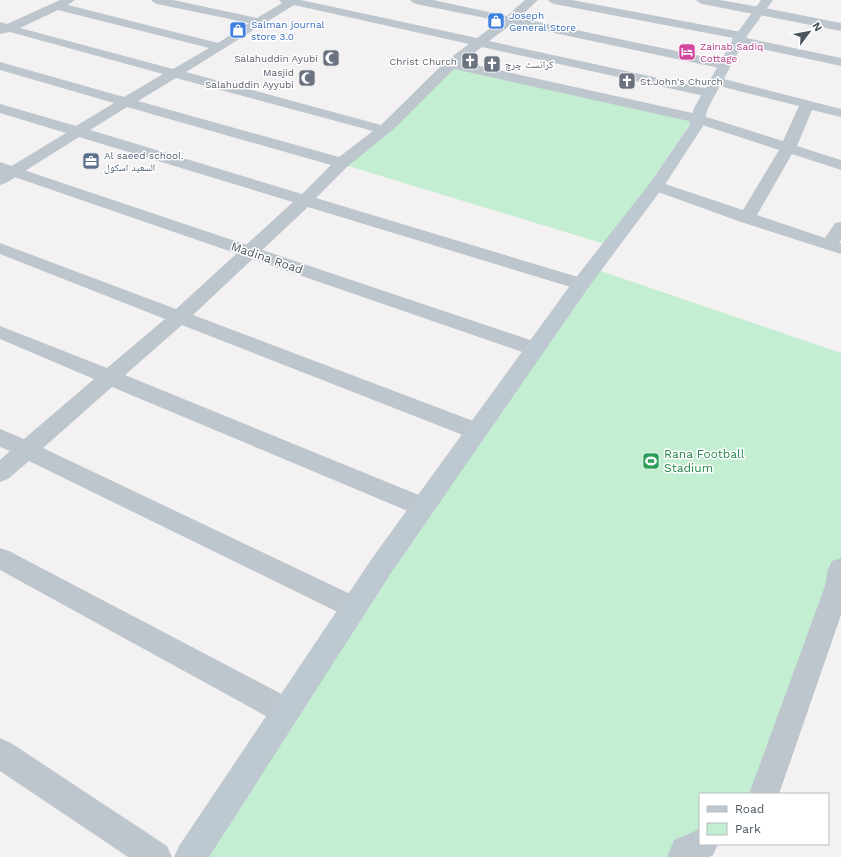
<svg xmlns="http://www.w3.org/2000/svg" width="841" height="857" font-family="'Work Sans','Noto Naskh Arabic',sans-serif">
<rect width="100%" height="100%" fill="#f3f1f1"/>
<g fill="#c3eed2">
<path d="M454 69 692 121 608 245 345 165Z"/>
<path d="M592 268 841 353V569L764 794H700V844L683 857H192Z"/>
</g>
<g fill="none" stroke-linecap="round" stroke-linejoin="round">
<g fill="#bec6cd" fill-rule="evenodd">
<path d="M60 0H75L68 5 218 43 249 23 157 4 153 2 151 0H173L257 18 282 3 279 0H301L477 38 500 21 416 4 412 2 410 0H433L507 16 525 0H538L519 18 724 61 729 62 731 65 729 68 724 69 512 24 489 41 709 89 714 90 716 93 714 96 709 97 482 47 462 62 697 114 783 141 799 106 711 84 709 81 711 78 716 77 841 109V117L812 110 797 146 841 160V170L792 154 757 215 825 238 835 223 841 222V240L839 243H841V254L741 222 650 189 648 186 650 183 656 181 743 210 779 150 693 122 454 69 394 129 348 166 316 198 588 280 590 284 588 288 581 290 574 288 308 207 193 315 484 425 487 431 484 437 476 439 468 437 182 325 125 375 431 500 435 507 431 514 423 516 415 514 112 387 43 448 363 600 367 608 363 616 354 620 29 461 8 479 0 482V460L10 451 0 447V429L24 439 94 379 0 339V326L107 368 165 319 0 254V243L176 309 293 202 79 137 6 183 0 185V173L66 133 0 113V104L76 126 114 103 0 70V62L124 97 163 74 10 32 0 34V22L7 24ZM294 5 469 44 446 61 381 125 186 72ZM58 10 209 48 173 69 20 28ZM176 78 373 131 339 157 138 101ZM127 107 331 165 302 194 90 130Z"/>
<path d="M548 0H572L741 32 745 33 747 36 746 38 841 58V66L734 43 732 40 733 38 554 4 550 2Z"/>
<path d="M759 7 841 23V31L755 14 753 11 755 8Z"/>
<path d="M0 548 9 551 295 701 299 711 295 721 285 725 275 721 0 570Z"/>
<path d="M841 558V615L779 794H749L825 586 828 569 832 561Z"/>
<path d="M0 738 11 743 167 846 172 857H128L0 771Z"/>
<path d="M700 829V844H718L713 855 709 857H667L674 840Z"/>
</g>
<g fill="#bec6cd" fill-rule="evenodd">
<path d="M696 0H720L759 7 763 8 765 11 763 14 759 15 702 4 698 2Z"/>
<path d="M0 162 542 344 545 349 542 354 535 356 528 354 0 172Z"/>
</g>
<path fill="#bec8d1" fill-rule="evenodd" d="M761 0H773L747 36 708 108 703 126 664 186 588 288 391 573 209 857H174L179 846 373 557 574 280 650 183 689 126 694 108 735 36Z"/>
</g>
<defs>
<symbol id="shop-square" viewBox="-11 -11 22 22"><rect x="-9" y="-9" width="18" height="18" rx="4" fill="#3f7fe0" stroke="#fff"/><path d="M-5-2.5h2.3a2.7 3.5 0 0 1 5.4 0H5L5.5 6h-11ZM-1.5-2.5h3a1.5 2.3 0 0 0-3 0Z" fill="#fff"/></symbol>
<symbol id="hotel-square" viewBox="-11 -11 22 22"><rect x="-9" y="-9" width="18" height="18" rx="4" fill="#d1479c" stroke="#fff"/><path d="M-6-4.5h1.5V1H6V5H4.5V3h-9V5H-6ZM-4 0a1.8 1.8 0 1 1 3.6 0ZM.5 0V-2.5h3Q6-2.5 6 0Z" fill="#fff"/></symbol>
<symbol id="mosque-square" viewBox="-11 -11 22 22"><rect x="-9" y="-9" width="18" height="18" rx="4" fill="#6b7280" stroke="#fff"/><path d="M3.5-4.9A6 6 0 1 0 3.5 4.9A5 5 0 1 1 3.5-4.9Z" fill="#fff"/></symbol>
<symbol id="church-square" viewBox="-11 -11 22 22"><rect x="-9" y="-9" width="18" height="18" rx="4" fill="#6b7280" stroke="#fff"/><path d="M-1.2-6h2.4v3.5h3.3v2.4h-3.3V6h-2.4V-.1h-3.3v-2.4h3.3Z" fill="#fff"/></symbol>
<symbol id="office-square" viewBox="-11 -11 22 22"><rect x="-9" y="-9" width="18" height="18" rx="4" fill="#5c6f8a" stroke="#fff"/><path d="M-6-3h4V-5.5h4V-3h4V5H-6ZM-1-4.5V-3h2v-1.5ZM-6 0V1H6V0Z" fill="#fff"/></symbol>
<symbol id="stadium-square" viewBox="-11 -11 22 22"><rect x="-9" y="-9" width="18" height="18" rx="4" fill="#2e9e5b" stroke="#fff"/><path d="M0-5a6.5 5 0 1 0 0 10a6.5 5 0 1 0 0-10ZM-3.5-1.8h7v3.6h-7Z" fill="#fff"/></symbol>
</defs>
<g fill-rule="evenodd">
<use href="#shop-square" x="486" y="11" width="20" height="20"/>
<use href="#shop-square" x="228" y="20" width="20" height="20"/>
<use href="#hotel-square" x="677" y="42" width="20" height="20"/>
<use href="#mosque-square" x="321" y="48" width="20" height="20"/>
<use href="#church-square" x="460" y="51" width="20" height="20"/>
<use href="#church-square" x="482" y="54" width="20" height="20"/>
<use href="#mosque-square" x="297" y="68" width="20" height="20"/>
<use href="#church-square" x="617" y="71" width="20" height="20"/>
<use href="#office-square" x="81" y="151" width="20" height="20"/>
<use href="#stadium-square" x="641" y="451" width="20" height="20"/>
</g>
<g text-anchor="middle" stroke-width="3" stroke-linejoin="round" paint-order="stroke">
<g font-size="10" fill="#366cbe" stroke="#fff" text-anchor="start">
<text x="509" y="19">Joseph<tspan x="509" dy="12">General Store</tspan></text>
<text x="251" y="28">Salman journal<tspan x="251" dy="12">store 3.0</tspan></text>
</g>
<g font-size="10" fill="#b23c85" stroke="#fff" text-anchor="start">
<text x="700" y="50">Zainab Sadiq<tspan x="700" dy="12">Cottage</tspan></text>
</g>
<g font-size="10" fill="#5b616d" stroke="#fff" text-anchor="end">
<text x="318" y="62">Salahuddin Ayubi</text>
<text x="457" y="65">Christ Church</text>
<text x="505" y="68" text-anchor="start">کرائسٹ چرچ</text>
<text x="294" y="76">Masjid<tspan x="294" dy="12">Salahuddin Ayyubi</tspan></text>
<text x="640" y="85" text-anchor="start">St.John's Church</text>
</g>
<g font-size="10" fill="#4e5e75" stroke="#fff" text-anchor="start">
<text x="104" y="159">Al saeed school۔<tspan x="104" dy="12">السعید اسکول</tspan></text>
</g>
<g font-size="12" fill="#4a555e" stroke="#fff">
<text transform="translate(267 258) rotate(19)" y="4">Madina Road</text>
</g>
<g font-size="12" fill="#27864d" stroke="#fff" text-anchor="start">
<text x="664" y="458">Rana Football<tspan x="664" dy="14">Stadium</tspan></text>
</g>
</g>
<rect x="699" y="793" width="130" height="52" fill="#ffffff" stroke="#b7bbbf"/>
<rect x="707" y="806" width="20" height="6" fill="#bec8d1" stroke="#b7bbbf"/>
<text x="735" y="813" font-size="12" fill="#4a555e">Road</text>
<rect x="707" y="823" width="20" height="12" fill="#c3eed2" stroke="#b7bbbf"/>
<text x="735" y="833" font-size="12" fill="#4a555e">Park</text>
<g transform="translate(809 32) rotate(58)" stroke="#ffffff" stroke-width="3" paint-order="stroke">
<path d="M0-3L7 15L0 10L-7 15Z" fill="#4a555e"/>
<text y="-6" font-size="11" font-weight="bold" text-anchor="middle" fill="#4a555e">N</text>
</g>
</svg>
